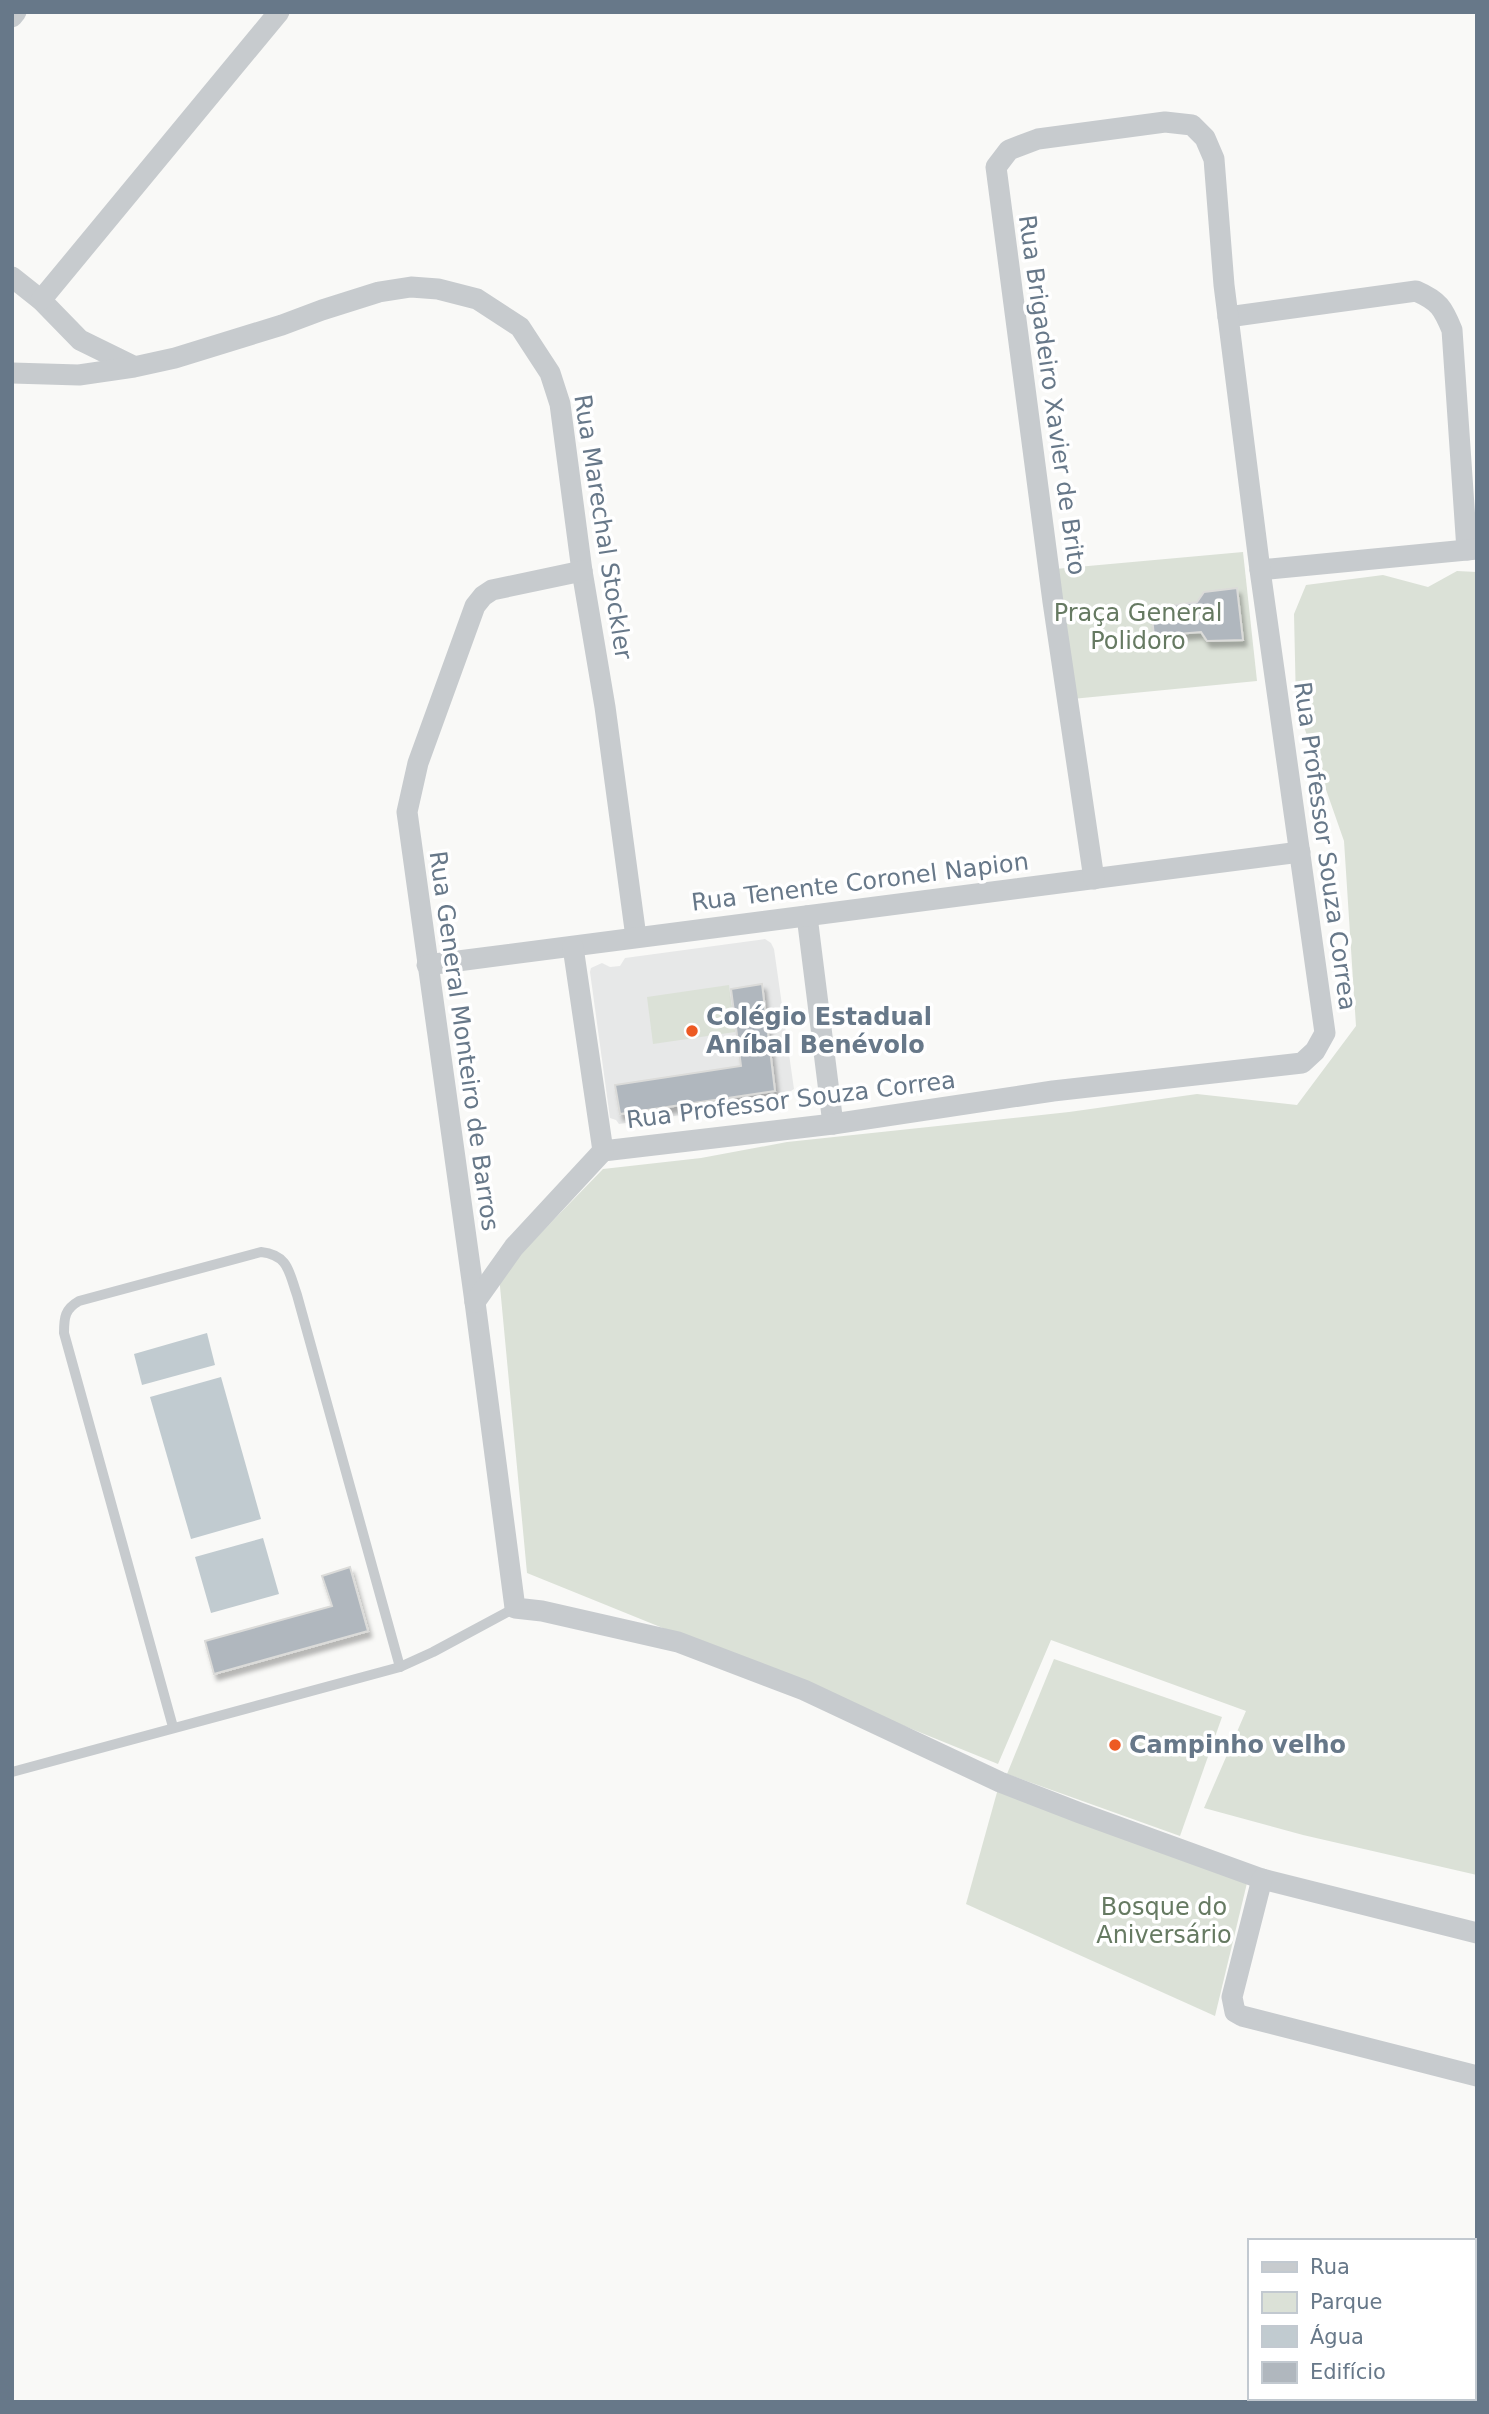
<svg xmlns="http://www.w3.org/2000/svg" width="1489" height="2414" font-family="'DejaVu Sans',sans-serif">
<defs>
<filter id="shadow"><feDropShadow dx="3.5" dy="6" stdDeviation="2" flood-color="#0004"/></filter>
</defs>
<rect width="100%" height="100%" fill="#f9f9f7"/>
<path fill="#e7e8e8" d="M765 939 771 943 774 949 794 1089 788 1093 784 1100 619 1124 616 1120 610 1118 590 972 591 968 602 963 610 967 620 966 625 958Z"/>
<g fill="#dbe1d7">
<path d="M1243 552 1257 681 1072 699 1055 569Z"/>
<path d="M1457 571 1477 572V1875L1303 1835 1204 1808 1246 1711 1051 1640 998 1764 527 1573 499 1276 603 1169 701 1158 787 1142 1069 1112 1197 1094 1297 1105 1356 1026 1344 841 1296 704 1294 614 1306 585 1383 575 1428 587Z"/>
<path d="M729 985 735 1032 653 1044 647 997Z"/>
<path d="M1054 1659 1222 1717 1180 1836 1007 1774Z"/>
<path d="M999 1785 1247 1883 1215 2016 966 1904Z"/>
</g>
<g fill="#c1cbd0">
<path d="M207 1333 215 1365 142 1385 134 1354Z"/>
<path d="M221 1377 261 1519 191 1539 150 1397Z"/>
<path d="M263 1538 279 1594 211 1613 195 1557Z"/>
</g>
<g fill="#b0b7be" stroke="#dbdbd9" stroke-width="2" filter="url(#shadow)">
<path d="M1237 588 1243 640 1207 641 1201 632 1154 636 1151 608 1197 602 1204 592Z"/>
<path d="M762 984 775 1091 620 1114 615 1085 741 1066 731 989Z"/>
<path d="M350 1567 368 1631 214 1674 205 1641 332 1606 322 1576Z"/>
</g>
<g fill="none" stroke-linecap="round" stroke-linejoin="round">
<g stroke="#c7cbce" stroke-width="10">
<path d="M173 1727 64 1333C64 1317 65 1309 79 1301L261 1252C289 1255 289 1273 297 1295L400 1667"/>
<path d="M12 1772 400 1667 433 1652 515 1608"/>
</g>
<g stroke="#c7cbce" stroke-width="21">
<path d="M12 17 16 12"/>
<path d="M12 277 41 300 80 340 133 366"/>
<path d="M41 300 279 12"/>
<path d="M1228 317 1416 291C1439 301 1443 308 1452 330L1467 550"/>
<path d="M12 373 79 375 134 367 175 358 282 325 322 310 379 292 411 287 438 289 477 299 520 327 550 373 560 404 582 571 605 707 636 937"/>
<path d="M1260 570 1477 549"/>
<path d="M582 571 492 590 483 596 475 606 418 763 407 812 475 1302 515 1608 542 1611 678 1642 804 1690 1000 1782 1080 1813 1262 1879 1477 1933"/>
<path d="M807 916 833 1124"/>
<path d="M427 965 1300 852"/>
<path d="M603 1151 833 1124 1053 1091 1302 1063 1315 1051 1325 1033 1260 570 1224 285 1214 159 1205 138 1192 125 1165 122 1038 139 1009 150 996 167 1053 602 1094 879"/>
<path d="M475 1302 514 1247 603 1151 573 947"/>
<path d="M1262 1879 1232 1997 1235 2012 1242 2016 1477 2076"/>
</g>
</g>
<g fill="#ed5a23" stroke="#fff" stroke-width="2.5">
<circle cx="692" cy="1031" r="7"/>
<circle cx="1115" cy="1745" r="7"/>
</g>
<g text-anchor="middle" stroke-width="7" stroke-linejoin="round" paint-order="stroke">
<g font-size="24" fill="#677889" stroke="#fff">
<text transform="translate(1052 395) rotate(82)" y="8">Rua Brigadeiro Xavier de Brito</text>
<text transform="translate(603 527) rotate(81)" y="8">Rua Marechal Stockler</text>
<text transform="translate(1325 846) rotate(82)" y="8">Rua Professor Souza Correa</text>
<text transform="translate(860 882) rotate(-7)" y="8">Rua Tenente Coronel Napion</text>
<text transform="translate(464 1041) rotate(82)" y="8">Rua General Monteiro de Barros</text>
<text transform="translate(791 1100) rotate(-7)" y="8">Rua Professor Souza Correa</text>
</g>
<g font-size="24" fill="#667a62" stroke="#fff">
<text x="1138" y="621">Praça General<tspan x="1138" dy="28">Polidoro</tspan></text>
<text x="1164" y="1915">Bosque do<tspan x="1164" dy="28">Aniversário</tspan></text>
</g>
<g font-size="24" font-weight="bold" fill="#677889" stroke="#fff" text-anchor="start">
<text x="706" y="1025">Colégio Estadual<tspan x="706" dy="28">Aníbal Benévolo</tspan></text>
<text x="1129" y="1753">Campinho velho</text>
</g>
</g>
<rect width="1489" height="2414" fill="none" stroke="#677889" stroke-width="28"/>
<rect x="1248" y="2239" width="228" height="161" fill="#ffffff" stroke="#c2c9d0" stroke-width="2"/>
<rect x="1262" y="2262" width="35" height="10" fill="#c7cbce" stroke="#c2c9d0" stroke-width="2"/>
<text x="1310" y="2274" font-size="21" fill="#677889">Rua</text>
<rect x="1262" y="2292" width="35" height="21" fill="#dbe1d7" stroke="#c2c9d0" stroke-width="2"/>
<text x="1310" y="2309" font-size="21" fill="#677889">Parque</text>
<rect x="1262" y="2326" width="35" height="21" fill="#c1cbd0" stroke="#c2c9d0" stroke-width="2"/>
<text x="1310" y="2344" font-size="21" fill="#677889">Água</text>
<rect x="1262" y="2362" width="35" height="21" fill="#b0b7be" stroke="#c2c9d0" stroke-width="2"/>
<text x="1310" y="2379" font-size="21" fill="#677889">Edifício</text>
</svg>
